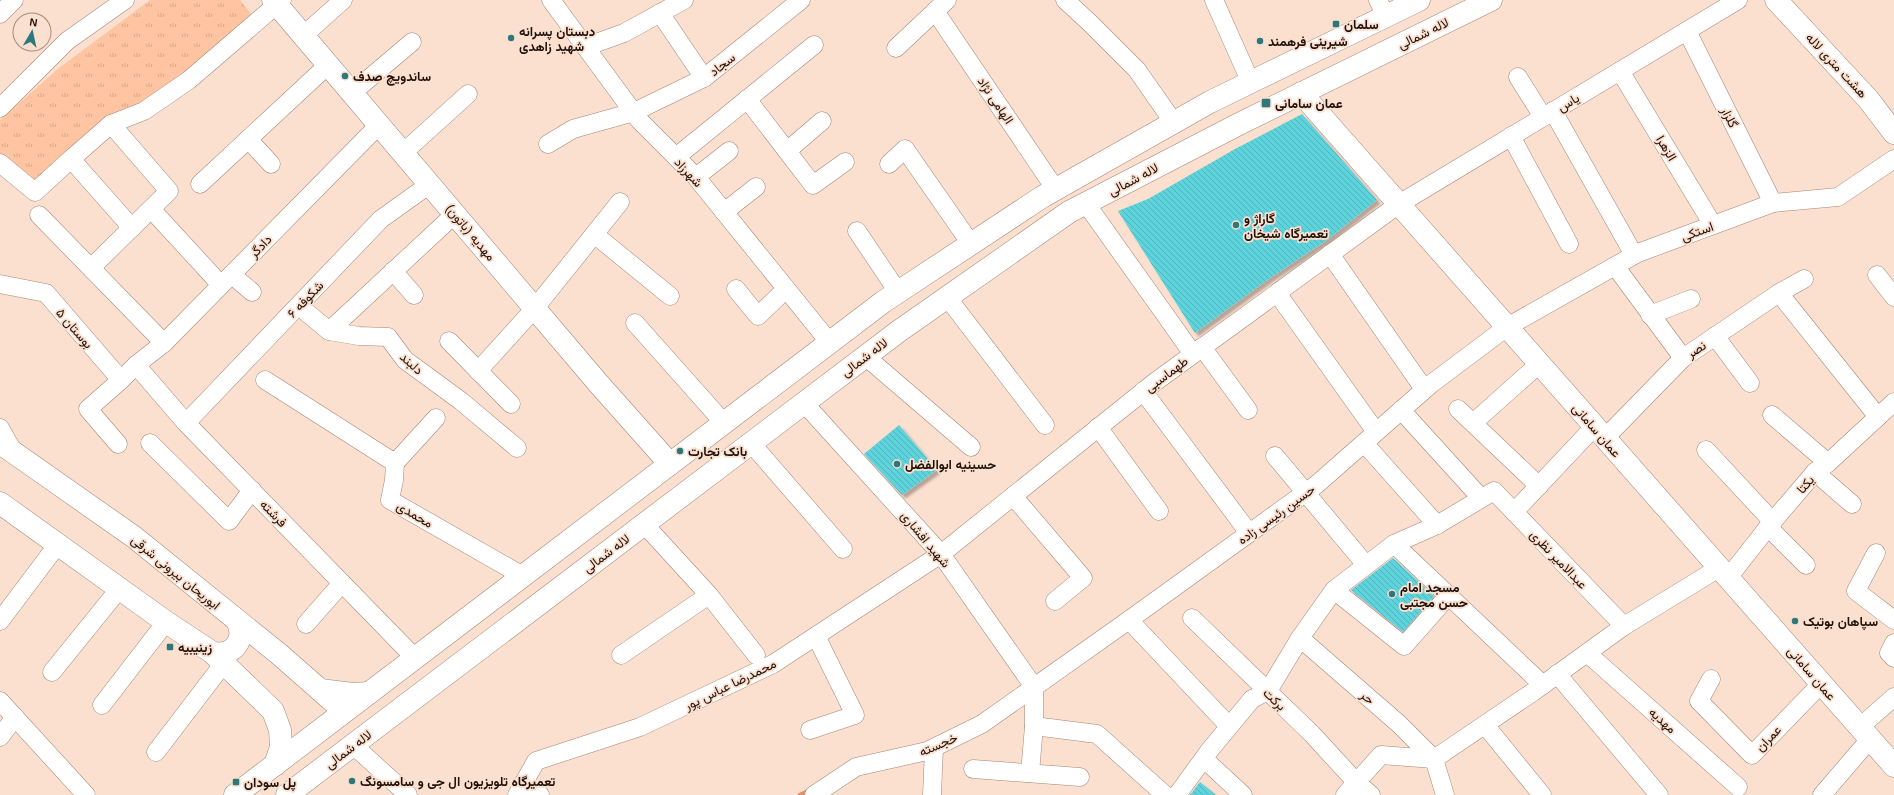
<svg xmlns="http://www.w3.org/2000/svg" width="1894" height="795" font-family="Helvetica,Vazirmatn,sans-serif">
<defs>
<pattern id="grass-tufts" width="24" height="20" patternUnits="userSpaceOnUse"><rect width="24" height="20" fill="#ffc4a2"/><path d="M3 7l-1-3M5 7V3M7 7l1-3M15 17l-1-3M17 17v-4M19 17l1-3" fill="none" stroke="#daa78a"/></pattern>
<pattern id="building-back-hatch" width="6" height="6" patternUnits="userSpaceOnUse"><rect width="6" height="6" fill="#5ed3db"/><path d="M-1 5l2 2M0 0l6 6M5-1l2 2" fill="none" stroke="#51b4bb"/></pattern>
<filter id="shadow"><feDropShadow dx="3.5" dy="3.5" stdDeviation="1" flood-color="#0004"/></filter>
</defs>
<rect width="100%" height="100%" fill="#fbdfcf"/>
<path fill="url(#grass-tufts)" d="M150 0H240L252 15 185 74 33 184 0 155V120L59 68Z"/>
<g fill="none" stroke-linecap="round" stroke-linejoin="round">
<path stroke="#dc9368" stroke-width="4.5" d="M800 795 811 790"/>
</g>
<g fill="url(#building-back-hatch)" filter="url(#shadow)">
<path d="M1302 114 1377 200 1327 240 1270 278 1195 333 1118 211 1148 199 1235 149Z"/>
<path d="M899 425 937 470 902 495 864 454Z"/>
<path d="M1393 558 1434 596 1403 632 1351 590Z"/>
<path d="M1200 782 1216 795H1190Z"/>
</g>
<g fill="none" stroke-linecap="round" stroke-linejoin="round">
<defs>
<g id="minor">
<path d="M551 0 639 120 696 177 830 343"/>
<path d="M1065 0 1090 23 1137 70 1174 123"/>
<path d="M1214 0 1251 83"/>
<path d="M1378 0 1386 16"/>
<path d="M935 11 1056 190"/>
<path d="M660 13 704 78"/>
<path d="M0 14 14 0"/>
<path d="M1687 31 1773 203"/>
<path d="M304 35 343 0"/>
<path d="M585 47 624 33 684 0"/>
<path d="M896 48 947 0"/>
<path d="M1620 71 1713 225"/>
<path d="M1518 77 1543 117"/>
<path d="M353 92 412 42"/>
<path d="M747 99 813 185 845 162"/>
<path d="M0 108 67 41 125 0"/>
<path d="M1553 111 1634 255"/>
<path d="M111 124 71 159 132 228"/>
<path d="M1511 136 1569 244"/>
<path d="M248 139 271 164"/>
<path d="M548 144 573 129 634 112 704 78 801 0"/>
<path d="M787 151 822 121"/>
<path d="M404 152 468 94"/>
<path d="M676 157 814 45"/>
<path d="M0 163 35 192 71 159"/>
<path d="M889 164 905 149 971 244"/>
<path d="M696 177 729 151"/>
<path d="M200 184 329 64"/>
<path d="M152 210 221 285"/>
<path d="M724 212 756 187"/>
<path d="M1092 212 1193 354"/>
<path d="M39 215 164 343"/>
<path d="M857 231 898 292"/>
<path d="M594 234 670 296"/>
<path d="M1330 254 1424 389"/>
<path d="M1615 266 1683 358"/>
<path d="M91 268 169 191 111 124 144 111 189 80 282 0"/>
<path d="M393 271 414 295"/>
<path d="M232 275 252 292"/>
<path d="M1877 275 1894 297"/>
<path d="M0 284 46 293 121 380 136 365 164 343 380 124"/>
<path d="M736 289 758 316 786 289"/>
<path d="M1277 293 1376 432"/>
<path d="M1779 293 1878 417"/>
<path d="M947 297 1045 425"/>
<path d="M299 306 329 331 359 336 388 337 405 360 461 401 517 448"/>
<path d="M1650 315 1691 299"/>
<path d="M635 323 724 423"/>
<path d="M329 331 455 214"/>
<path d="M1715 336 1750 383"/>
<path d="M449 341 511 404"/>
<path d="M1202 347 1248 410"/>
<path d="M865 356 971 447"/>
<path d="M136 365 186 423 415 658"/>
<path d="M478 371 535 308 620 202"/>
<path d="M265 380 395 463 394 480 390 500 523 576"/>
<path d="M1143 391 1249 533"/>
<path d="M804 403 941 554 1034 687"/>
<path d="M1458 409 1539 486"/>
<path d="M1401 410 1481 498"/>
<path d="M1772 415 1828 463"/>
<path d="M186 423 381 219 430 184"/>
<path d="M1473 423 1539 364"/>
<path d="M1098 427 1159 511"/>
<path d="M0 428 14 453"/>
<path d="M1605 438 1683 358 1779 293 1804 279"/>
<path d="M150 443 229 521 252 490"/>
<path d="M751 443 843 549"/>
<path d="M1364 443 1437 525"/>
<path d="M118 444 88 409 121 380"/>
<path d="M1706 450 1773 522"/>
<path d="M1275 456 1366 565"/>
<path d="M395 463 436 418"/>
<path d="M1815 472 1852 504"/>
<path d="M1013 496 1083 578 1055 601"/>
<path d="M1514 512 1595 426"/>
<path d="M644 524 709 595 756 655"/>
<path d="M1768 527 1806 565"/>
<path d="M1394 544 1543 685"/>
<path d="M1876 553 1856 591 1894 620"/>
<path d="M1728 578 1768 527 1815 472 1828 463 1894 402"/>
<path d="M1334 590 1404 646 1449 595"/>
<path d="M1192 618 1312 734 1356 782 1371 795"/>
<path d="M1129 620 1229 726"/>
<path d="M0 621 58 544"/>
<path d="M306 624 342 583"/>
<path d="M1300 638 1399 724 1434 759 1445 795"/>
<path d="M1894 643 1889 653 1894 658"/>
<path d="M1587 653 1738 787"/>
<path d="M621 655 709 595"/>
<path d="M52 672 120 588"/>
<path d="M1557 674 1659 795"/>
<path d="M1711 679 1699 701 1752 755 1821 684"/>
<path d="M0 701 86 795"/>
<path d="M102 705 166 622"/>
<path d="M1485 725 1542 795"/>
<path d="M1034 726 1097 734 1165 795"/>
<path d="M1860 727 1894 697"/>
<path d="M810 730 855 715 816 636"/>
<path d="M0 737 15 717"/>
<path d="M353 745 408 795"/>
<path d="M156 752 224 663"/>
<path d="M1204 759 1243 795"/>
<path d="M973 769 1080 777"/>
<path d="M1030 773 1034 726V687"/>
<path d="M523 786 540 795"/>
<path d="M517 795 536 761 640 727 773 664 941 554 1155 382 1399 204 1738 0"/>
<path d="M814 795 856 767 927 751 982 724 1129 620 1316 485 1431 384 1507 327 1638 253 1773 203 1838 197 1894 159"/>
<path d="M932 795 934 748"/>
<path d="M1177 795 1209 751 1252 699 1268 691 1300 638 1334 590 1394 544 1437 525 1494 491 1624 626"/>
<path d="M1345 795 1381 755 1434 759 1533 692 1624 626 1719 568"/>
<path d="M1822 795 1870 739"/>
</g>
<g id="tertiary">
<path d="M273 0 598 383 670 464"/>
<path d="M1776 0 1868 99 1894 133"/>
<path d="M1301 93 1894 766"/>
</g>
<g id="secondary">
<path d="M0 443 134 537 279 654 344 711"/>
<path d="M0 503 166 622 213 653 273 711 280 730 281 747 275 765"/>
<path d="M213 653C233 657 247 639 237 621"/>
</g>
<g id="primary">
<path d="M320 690 353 694 369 693"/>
<path d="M235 795 883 302 1042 197 1210 102 1419 0"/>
<path d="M287 795 899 331 1069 212 1239 124 1491 0"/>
</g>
</defs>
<use href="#minor" stroke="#a68674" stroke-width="19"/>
<use href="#tertiary" stroke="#a68674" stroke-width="23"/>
<use href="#secondary" stroke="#a68674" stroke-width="23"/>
<use href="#primary" stroke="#a68674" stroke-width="23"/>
<use href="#minor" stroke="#fff" stroke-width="18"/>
<use href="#tertiary" stroke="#fff" stroke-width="22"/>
<use href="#secondary" stroke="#fff" stroke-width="22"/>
<use href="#primary" stroke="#fff" stroke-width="22"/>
</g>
<g fill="#2e787c" stroke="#fbdfcf" stroke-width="1.5">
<rect x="1332" y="20" width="8" height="8" rx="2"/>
<circle cx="511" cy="38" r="4"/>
<circle cx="1260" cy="41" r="4"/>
<circle cx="345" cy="76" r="4"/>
<rect x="1261" y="98" width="10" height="10" rx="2"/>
<circle cx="1236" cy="225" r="4"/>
<circle cx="680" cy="451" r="4"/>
<circle cx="897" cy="464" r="4"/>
<circle cx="1392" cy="594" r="4"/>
<circle cx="1795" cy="621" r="4"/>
<rect x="166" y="643" width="8" height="8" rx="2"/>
<circle cx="352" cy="781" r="4"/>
<rect x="232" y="778" width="8" height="8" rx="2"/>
</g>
<g text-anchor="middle" stroke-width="3.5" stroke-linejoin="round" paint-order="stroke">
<g font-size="13" font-weight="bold" fill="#1d110a" stroke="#fbdfcf" text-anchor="start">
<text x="1344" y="29">سلمان</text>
<text x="519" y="36">دبستان پسرانه<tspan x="519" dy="15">شهید زاهدی</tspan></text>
<text x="1268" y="46">شیرینی فرهمند</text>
<text x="353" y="81">ساندویچ صدف</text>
<text x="1275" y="108">عمان سامانی</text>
<text x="1244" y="223">گاراژ و<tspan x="1244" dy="15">تعمیرگاه شیخان</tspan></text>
<text x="688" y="456">بانک تجارت</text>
<text x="905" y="469">حسینیه ابوالفضل</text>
<text x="1400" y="592">مسجد امام<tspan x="1400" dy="15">حسن مجتبی</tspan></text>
<text x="1803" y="626">سپاهان بوتیک</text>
<text x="178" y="652">زینیبیه</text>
<text x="360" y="786">تعمیرگاه تلویزیون ال جی و سامسونگ</text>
<text x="244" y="787">پل سودان</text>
</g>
<g font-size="13" fill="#1d110a" stroke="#fbdfcf">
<text transform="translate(1423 33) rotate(-26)" y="5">لاله شمالی</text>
<text transform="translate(722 64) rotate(-38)" y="5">سجاد</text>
<text transform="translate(1837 65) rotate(47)" y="5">هشت متری لاله</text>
<text transform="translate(996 100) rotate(56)" y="5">الهامی نژاد</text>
<text transform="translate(1568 102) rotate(-31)" y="5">یاس</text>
<text transform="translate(1730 117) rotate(63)" y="5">گلزار</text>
<text transform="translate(1667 148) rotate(59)" y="5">الزهرا</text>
<text transform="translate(689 172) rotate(47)" y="5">شهرزاد</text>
<text transform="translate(1133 179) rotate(-28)" y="5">لاله شمالی</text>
<text transform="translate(1697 231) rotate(-20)" y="5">استکی</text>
<text transform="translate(471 232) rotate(50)" y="5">مهدیه (باتون)</text>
<text transform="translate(260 246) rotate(-46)" y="5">دادگر</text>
<text transform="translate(305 299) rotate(-46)" y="5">شکوفه ۶</text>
<text transform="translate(75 328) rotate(49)" y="5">بوستان ۵</text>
<text transform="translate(1696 349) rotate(-33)" y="5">نصر</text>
<text transform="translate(864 357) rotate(-37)" y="5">لاله شمالی</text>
<text transform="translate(412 363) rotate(42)" y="5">دلبند</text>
<text transform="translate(1166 374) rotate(-37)" y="5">طهماسبی</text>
<text transform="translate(1597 430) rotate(49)" y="5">عمان سامانی</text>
<text transform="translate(1805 484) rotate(-49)" y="5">یکتا</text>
<text transform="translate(274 513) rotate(46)" y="5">فرشته</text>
<text transform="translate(415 514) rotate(30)" y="5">محمدی</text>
<text transform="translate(1276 514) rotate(-36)" y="5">حسین رئیسی زاده</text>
<text transform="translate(926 539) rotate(50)" y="5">شهید افشاری</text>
<text transform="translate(606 553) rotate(-37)" y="5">لاله شمالی</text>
<text transform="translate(1559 559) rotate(46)" y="5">عبدالامیر نظری</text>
<text transform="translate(176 572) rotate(39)" y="5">ابوریحان بیرونی شرقی</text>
<text transform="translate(1812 673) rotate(49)" y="5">عمان سامانی</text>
<text transform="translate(730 684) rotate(-26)" y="5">محمدرضا عباس پور</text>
<text transform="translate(1368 697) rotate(41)" y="5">حر</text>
<text transform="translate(1275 699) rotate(44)" y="5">برکت</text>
<text transform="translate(1663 720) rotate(42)" y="5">مهدیه</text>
<text transform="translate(1768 738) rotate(-46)" y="5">عمران</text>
<text transform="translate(938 744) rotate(-23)" y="5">خجسته</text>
<text transform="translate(348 749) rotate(-37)" y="5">لاله شمالی</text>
</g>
</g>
<g transform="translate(32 32) rotate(9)"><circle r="19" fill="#fbdfcf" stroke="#a28d80"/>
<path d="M0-3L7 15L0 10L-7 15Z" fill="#2e787c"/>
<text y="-6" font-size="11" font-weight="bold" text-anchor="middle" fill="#1d110a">N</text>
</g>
</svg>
